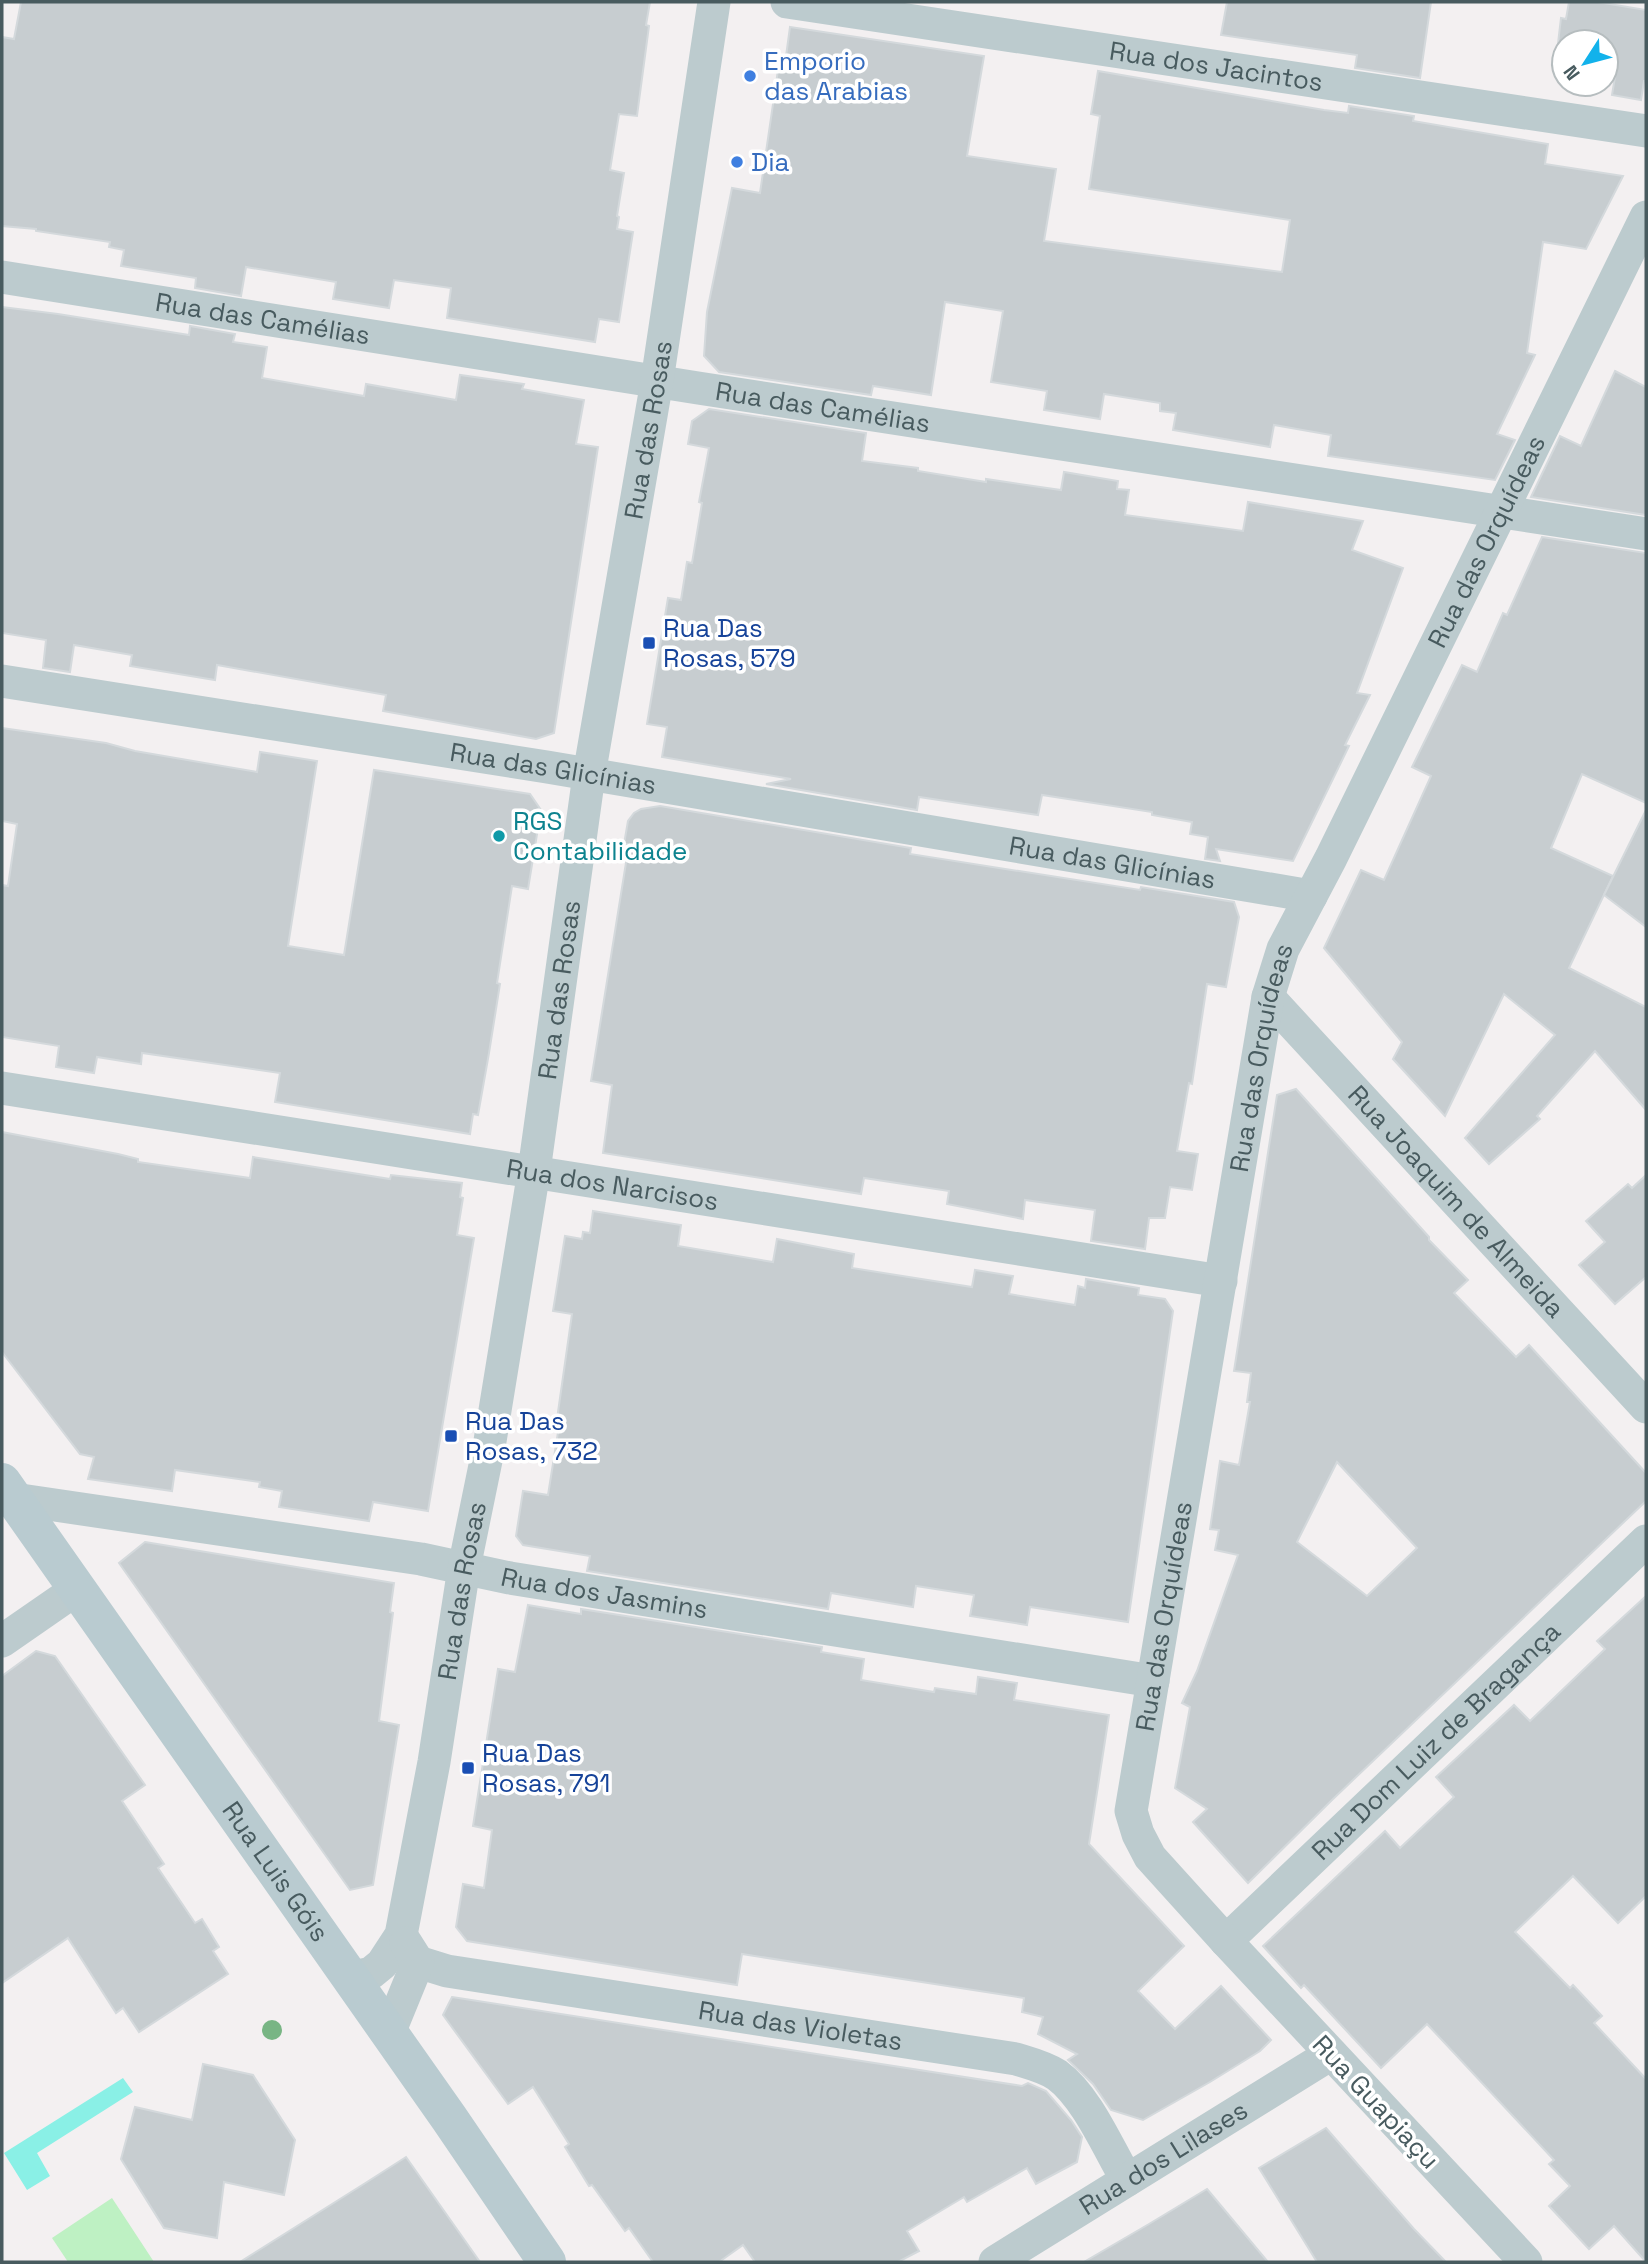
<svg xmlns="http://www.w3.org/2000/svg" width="1648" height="2264" font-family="'Space Grotesk',sans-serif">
<rect width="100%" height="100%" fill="#f3f0f1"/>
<path fill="#bef1c3" d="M112 2198 154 2262H68L52 2238Z"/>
<path fill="#8af0e6" d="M123 2078 133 2092 37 2153 50 2176 27 2190 4 2153Z"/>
<g fill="#c7cdd0" stroke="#d4d9dc" stroke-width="2" fill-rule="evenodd">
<path d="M21 2H650L646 25 649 26 637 116 619 114 610 170 624 173 617 216 619 217 617 229 633 232 619 322 599 319 595 342 447 318 451 288 394 280 389 308 333 299 336 282 246 267 241 296 195 288 196 278 121 266 124 250 109 247 110 242 36 231V229L2 226V37L14 39Z"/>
<path d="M1227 2H1431L1420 78 1355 68 1357 55 1221 35Z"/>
<path d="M1569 2H1598L1646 10V81H1644L1641 100 1612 95 1615 77 1606 76V42H1564V70L1555 69 1561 18 1566 19Z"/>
<path d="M790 27 984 56 967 156 1056 169 1044 241 1282 272 1290 220 1089 189 1100 116 1091 114 1098 71 1324 110 1348 113 1349 106 1414 116 1413 121 1548 144 1545 164 1623 176 1586 249 1543 242 1527 353 1535 355 1497 434 1515 440 1495 480 1328 456 1331 435 1274 425 1270 447 1173 430 1176 413 1160 411V403L1104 394 1100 419 1044 410 1047 391 991 382 1003 311 945 302 931 395 873 386 871 395 719 372 704 356 707 312 732 188 760 193 778 70 784 71Z"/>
<path d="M2 307 58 314 189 335 190 326 235 334 233 342 267 347 262 378 364 396 366 384 456 400 460 375 524 384 522 389 584 400 576 444 598 447 554 733 536 739 383 711 386 695 217 665 215 680 130 666 132 655 74 645 70 672 43 668 46 640 2 633Z"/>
<path d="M1615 371 1646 387V515L1531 497 1560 436 1581 446Z"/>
<path d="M709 409 866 433 862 461 918 468V471L986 482V479L1061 490 1064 472 1118 481 1117 489 1129 490 1125 515 1243 531 1248 502 1363 521 1352 550 1403 568 1357 693 1370 695 1345 745 1349 746 1293 861 1216 849 1220 861 1205 859 1208 837 1190 834 1192 822 1152 815V812L1042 795 1038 815 919 797 917 810 766 784 791 779 662 757 667 727 647 724 668 598 681 600 687 562 692 563 702 503 699 502 709 448 688 444 692 421Z"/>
<path d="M1542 537 1646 553V803L1582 774 1551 848 1613 876 1569 968 1646 1007V1110L1595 1051 1537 1116 1540 1119 1489 1164 1465 1138 1555 1035 1504 994 1445 1116 1393 1059 1402 1042 1324 948 1361 870 1384 880 1431 776 1412 767 1462 665 1477 672 1503 613 1507 615Z"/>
<path d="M2 728 106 743 135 751 257 772 260 752 317 761 288 946 344 955 374 770 530 794 541 810 528 889 512 886 497 983 500 984 489 1053 478 1115 473 1114 470 1134 275 1102 280 1073 142 1053 141 1064 97 1057 94 1073 56 1067 59 1046 2 1037V885L8 886 17 824 2 821Z"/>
<path d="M660 806 911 848 910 854 1140 890 1141 887 1234 902 1239 917 1226 987 1207 984 1192 1084 1189 1083 1177 1151 1198 1154 1192 1190 1170 1187 1165 1218H1149L1145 1249 1091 1241 1095 1210 1025 1200 1023 1219 947 1204 949 1191 864 1178 861 1194 603 1153 612 1085 591 1081 629 844H624L628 821 634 813 641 809Z"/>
<path d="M1646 810V927L1604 895Z"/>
<path d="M1296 1089 1429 1237V1240L1468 1280 1454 1293 1516 1357 1529 1345 1646 1473V1501L1332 1800 1248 1883 1193 1822 1207 1809 1175 1788 1190 1707 1182 1703 1197 1671 1238 1555 1215 1550 1219 1530 1210 1529 1220 1461 1239 1465 1250 1402H1247L1251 1373 1234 1371 1277 1095ZM1337 1462 1417 1548 1367 1596 1297 1542Z"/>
<path d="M2 1132 118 1154 138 1159V1162L250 1178 253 1157 390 1179 391 1175 462 1183 460 1197 463 1198 457 1235 474 1238 428 1511 373 1502 369 1521 279 1507 282 1491 259 1487 260 1482 175 1470 172 1491 88 1479 94 1457 80 1454 2 1352Z"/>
<path d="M1646 1175V1277L1615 1304 1579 1265 1605 1242 1586 1221 1628 1184 1632 1188Z"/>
<path d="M593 1211 681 1225 678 1246 773 1262 777 1239 854 1254 852 1268 972 1287 975 1270 1013 1276 1009 1294 1075 1305 1078 1286 1085 1288 1086 1279 1139 1288 1138 1295 1165 1299 1173 1311 1128 1622 1030 1607 1027 1625 970 1616 974 1595 916 1586 913 1607 831 1593 828 1609 587 1571 590 1556 523 1545 516 1536 523 1491 548 1495 559 1426H556L572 1314 553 1311 565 1236 582 1239 583 1232 590 1233Z"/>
<path d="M145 1542 394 1583 390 1612 393 1613 379 1721 399 1725 373 1885 350 1890 119 1563Z"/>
<path d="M1646 1596V1896L1618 1923 1573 1876 1515 1932 1570 1988 1573 1985 1602 2016 1594 2023 1646 2079V2262L1614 2226 1589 2249 1549 2206 1570 2186 1549 2164 1554 2160 1427 2024 1381 2068 1304 1985 1301 1988 1263 1946 1385 1831 1400 1848 1454 1797 1436 1777 1514 1705 1530 1721 1605 1649 1597 1641Z"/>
<path d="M528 1605 581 1614V1609L822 1647 821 1652 864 1659 861 1680 934 1692 935 1688 976 1694 978 1677 1017 1683 1014 1700 1109 1715 1089 1844 1184 1946 1138 1991 1175 2029 1221 1986 1271 2040 1260 2051 1210 2082 1143 2120 1111 2110 1093 2084 1068 2060 1077 2054 1038 2034 1043 2017 1022 2012 1024 1998 742 1954 737 1985 467 1941 456 1927 463 1884 484 1888 492 1830 473 1826 498 1669 515 1672Z"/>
<path d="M36 1651 55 1656 145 1785 122 1801 164 1864 158 1868 195 1923 202 1919 219 1947 213 1951 228 1974 139 2032 123 2008 116 2013 68 1938 2 1983V1676Z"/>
<path d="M452 1997 1022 2086 1028 2083 1046 2091 1071 2120 1082 2137 1077 2162 1036 2184 1027 2168 967 2202 964 2197 907 2231 919 2251 898 2262H755L743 2245 719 2262H653L629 2228 625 2231 592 2185 589 2186 565 2147 569 2144 533 2087 508 2104 443 2015Z"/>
<path d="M203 2064 253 2075 295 2140 284 2195 224 2182 217 2238 164 2228 121 2159 135 2107 192 2120Z"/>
<path d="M1326 2128 1414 2229 1446 2262H1317L1259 2168Z"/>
<path d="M406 2157 480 2262H240L367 2182Z"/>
<path d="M1207 2189 1268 2262H1084L1149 2224Z"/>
</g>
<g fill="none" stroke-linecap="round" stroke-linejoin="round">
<g stroke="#bccbce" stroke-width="33">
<path id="s1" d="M787 2 1646 131"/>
<path id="s2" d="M2 277 698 388 1646 534"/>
<path id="s3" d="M2 681 547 767 1311 896"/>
<path id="s4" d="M1268 997 1646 1407"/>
<path id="s5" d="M2 1088 1221 1281"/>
<path id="s6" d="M14 1499 421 1559 510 1578 1153 1681"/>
<path d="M2 1641 77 1589"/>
<path id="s7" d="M1226 1941 1646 1541"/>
<path id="s8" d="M418 1962 447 1971 1016 2059C1029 2063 1045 2067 1057 2075 1087 2097 1108 2148 1127 2180"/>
<path id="s9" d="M350 1978 371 1973 382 1964 401 1935 434 1762 464 1568 490 1441 534 1171 589 775 657 381 714 2"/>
<path d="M389 2033 418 1962 406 1943"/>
<path id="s10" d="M995 2262 1331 2054"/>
<path id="s11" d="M1526 2262 1226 1941 1150 1857 1138 1834 1131 1811 1268 997 1283 949 1331 858 1646 217"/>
</g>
<path stroke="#b9cbd0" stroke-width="38" id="s12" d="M2 1482 449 2118 547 2262"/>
</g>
<circle fill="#78b584" cx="272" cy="2030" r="10"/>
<g fill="#3f7fe0" stroke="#fff" stroke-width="2.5">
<circle cx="750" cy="76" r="7"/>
<circle cx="737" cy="162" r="7"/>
</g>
<g fill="#1a4fb4" stroke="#fff" stroke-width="2.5">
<rect x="642" y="636" width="14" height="14" rx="3.5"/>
<rect x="444" y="1429" width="14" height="14" rx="3.5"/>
<rect x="461" y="1761" width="14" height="14" rx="3.5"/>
</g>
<circle fill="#0f9aa8" stroke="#fff" stroke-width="2.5" cx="499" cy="836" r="7"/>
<g text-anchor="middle" stroke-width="7" stroke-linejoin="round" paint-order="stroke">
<g font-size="26" fill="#366cbe" stroke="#fff" text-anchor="start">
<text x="764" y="70">Emporio<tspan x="764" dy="30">das Arabias</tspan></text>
<text x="751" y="171">Dia</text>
</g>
<g font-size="26" fill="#485b5f" stroke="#fff">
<text dy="9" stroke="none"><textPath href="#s1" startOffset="434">Rua dos Jacintos</textPath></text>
<text dy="9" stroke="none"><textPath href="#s2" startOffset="264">Rua das Camélias</textPath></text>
<text dy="9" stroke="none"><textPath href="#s2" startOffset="831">Rua das Camélias</textPath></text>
<text dy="9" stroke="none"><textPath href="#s9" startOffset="1596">Rua das Rosas</textPath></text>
<text dy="9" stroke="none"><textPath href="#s11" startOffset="1934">Rua das Orquídeas</textPath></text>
<text dy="9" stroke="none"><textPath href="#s3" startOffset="558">Rua das Glicínias</textPath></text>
<text dy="9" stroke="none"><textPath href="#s3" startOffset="1125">Rua das Glicínias</textPath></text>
<text dy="9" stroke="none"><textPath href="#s9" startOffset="1029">Rua das Rosas</textPath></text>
<text dy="9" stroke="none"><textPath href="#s11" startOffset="1367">Rua das Orquídeas</textPath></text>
<text dy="9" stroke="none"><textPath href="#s5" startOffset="618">Rua dos Narcisos</textPath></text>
<text dy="9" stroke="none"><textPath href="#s4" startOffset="278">Rua Joaquim de Almeida</textPath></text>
<text dy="9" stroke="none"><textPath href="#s9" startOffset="420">Rua das Rosas</textPath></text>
<text dy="9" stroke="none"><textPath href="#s6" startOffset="598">Rua dos Jasmins</textPath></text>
<text dy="9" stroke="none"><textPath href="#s11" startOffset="800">Rua das Orquídeas</textPath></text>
<text dy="9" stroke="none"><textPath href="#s7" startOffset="290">Rua Dom Luiz de Bragança</textPath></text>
<text dy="9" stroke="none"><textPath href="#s12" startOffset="476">Rua Luis Góis</textPath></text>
<text dy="9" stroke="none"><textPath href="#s8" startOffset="388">Rua das Violetas</textPath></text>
<text transform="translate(1376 2102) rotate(47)" y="9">Rua Guapiaçu</text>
<text dy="9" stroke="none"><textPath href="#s10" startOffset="198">Rua dos Lilases</textPath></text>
</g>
<g font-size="26" fill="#164399" stroke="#fff" text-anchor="start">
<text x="663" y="637">Rua Das<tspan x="663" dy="30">Rosas, 579</tspan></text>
<text x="465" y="1430">Rua Das<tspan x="465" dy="30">Rosas, 732</tspan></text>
<text x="482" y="1762">Rua Das<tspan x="482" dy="30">Rosas, 791</tspan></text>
</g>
<g font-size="26" fill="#0d838f" stroke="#fff" text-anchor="start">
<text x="513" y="830">RGS<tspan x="513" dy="30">Contabilidade</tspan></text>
</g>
</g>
<rect width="1648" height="2264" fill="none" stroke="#485b5f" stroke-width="7"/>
<g transform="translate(1585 63) rotate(234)"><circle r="33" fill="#ffffff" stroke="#b6bdbf" stroke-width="2"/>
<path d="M0-5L12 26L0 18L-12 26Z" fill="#12b2eb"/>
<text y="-10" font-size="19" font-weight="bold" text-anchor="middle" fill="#485b5f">N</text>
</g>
</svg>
